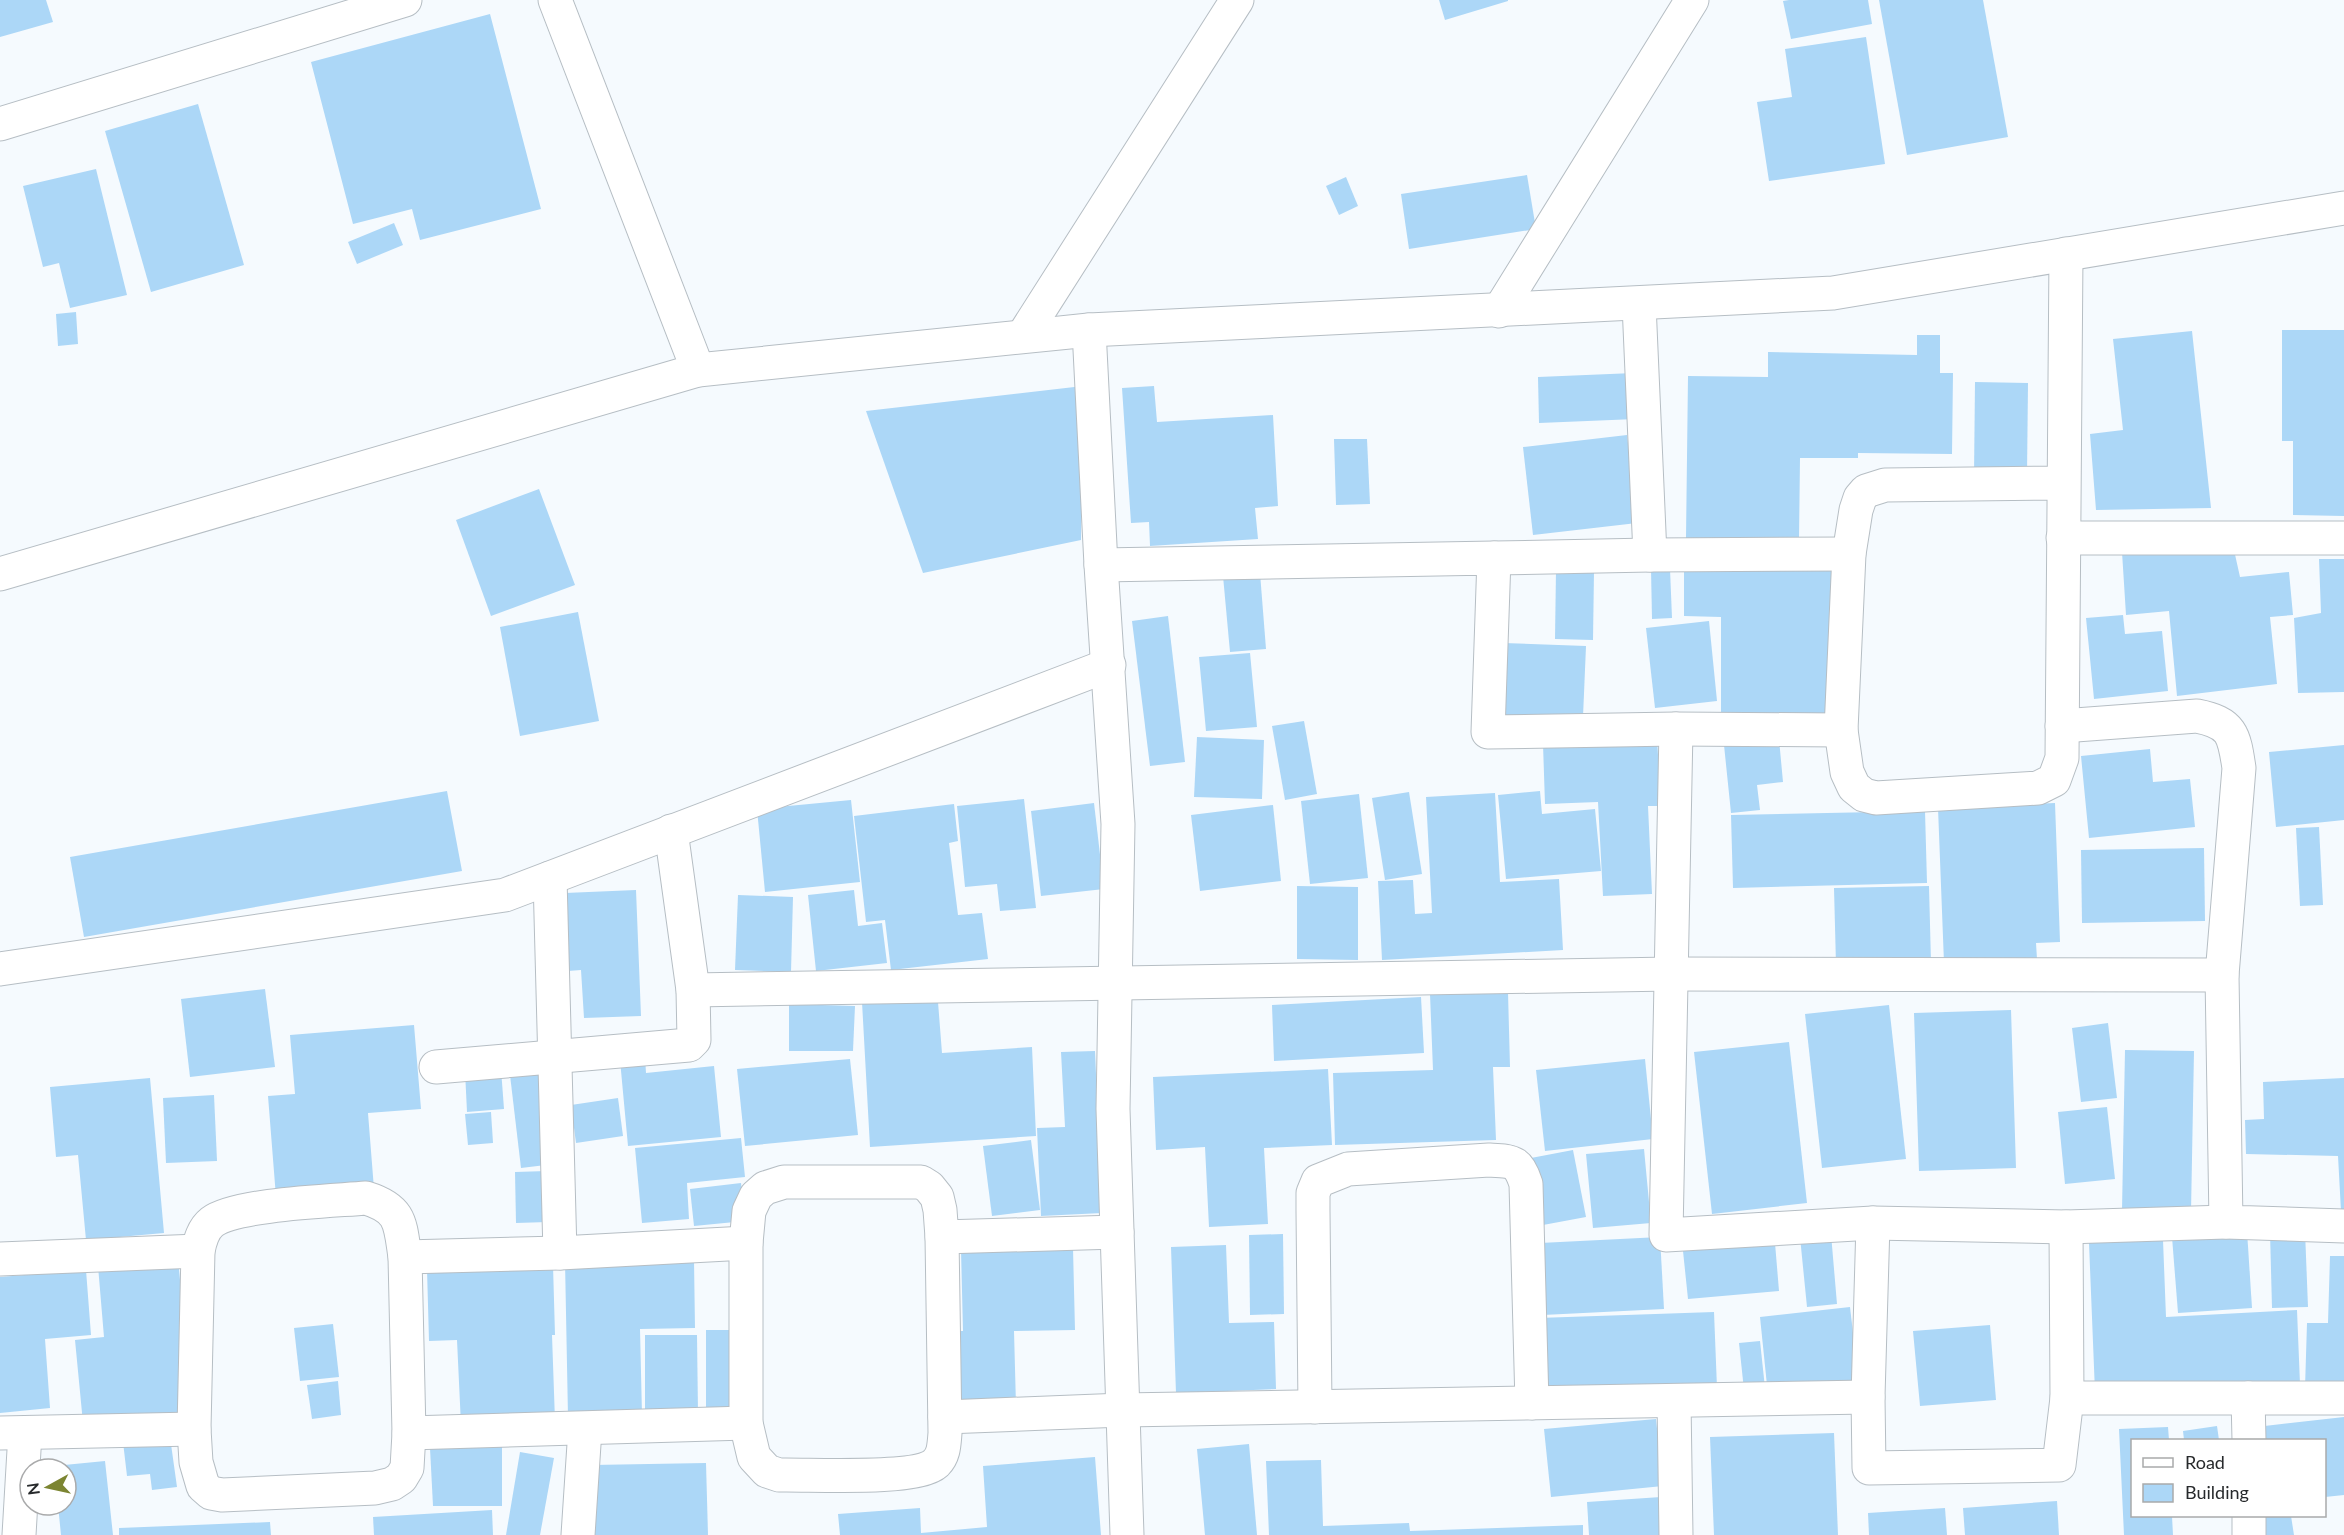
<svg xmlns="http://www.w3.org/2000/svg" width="2344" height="1535" font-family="Lato,sans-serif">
<rect width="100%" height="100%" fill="#f5fafe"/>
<g fill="#acd7f7">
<path d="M0 0H46L53 22 0 37Z"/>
<path d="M1439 0H1508V1L1445 20Z"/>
<path d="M1789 0H1868L1872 24 1791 39 1783 1Z"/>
<path d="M1879 0H1983L2008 137 1907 155Z"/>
<path d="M490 14 541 209 420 240 412 209 353 224 311 62Z"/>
<path d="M1866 37 1885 164 1769 181 1757 102 1792 97 1785 49Z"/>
<path d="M198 104 244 265 151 292 105 131Z"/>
<path d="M96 169 127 295 70 308 59 263 43 267 23 186Z"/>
<path d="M1527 175 1536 229 1409 249 1401 194Z"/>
<path d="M1346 177 1358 206 1339 215 1326 186Z"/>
<path d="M394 223 403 245 357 264 348 242Z"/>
<path d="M76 312 78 344 58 346 56 314Z"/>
<path d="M2282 330H2344V516L2293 515V441H2282Z"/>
<path d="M2192 331 2211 508 2096 510 2090 434 2123 430 2113 339Z"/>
<path d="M1917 335H1940V373H1953L1952 454 1858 453V458H1800L1799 540 1686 538 1688 376 1768 377V352L1917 355Z"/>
<path d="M1634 373 1636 419 1539 423 1538 377Z"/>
<path d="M1975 382 2028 383 2027 475 1974 476Z"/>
<path d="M1083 386 1081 540 923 573 866 411Z"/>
<path d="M1154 386 1157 422 1273 415 1278 506 1255 508 1258 539 1150 546 1149 522 1131 523 1122 388Z"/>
<path d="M1627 435 1637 523 1533 535 1523 447Z"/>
<path d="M1334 439H1367L1370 504 1336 505Z"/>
<path d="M539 489 575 585 491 616 456 520Z"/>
<path d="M2234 550 2240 577 2289 572 2293 615 2270 617 2277 684 2177 696 2169 611 2126 615 2122 552Z"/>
<path d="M2319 559H2344V692L2298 693 2294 618 2321 613Z"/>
<path d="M1651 569H1670L1672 618 1652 619Z"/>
<path d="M1684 569H1834V721H1721V617L1684 616Z"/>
<path d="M1556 570 1594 571 1593 640 1555 639Z"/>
<path d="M1260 573 1266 649 1230 652 1223 576Z"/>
<path d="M578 612 599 721 520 736 500 627Z"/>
<path d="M2123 615 2125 634 2162 631 2168 691 2094 699 2086 618Z"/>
<path d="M1168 616 1185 762 1150 766 1132 621Z"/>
<path d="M1709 621 1717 701 1655 708 1646 628Z"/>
<path d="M1503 643 1586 646 1583 717 1501 715Z"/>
<path d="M1250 653 1257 727 1206 731 1199 657Z"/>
<path d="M1304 721 1317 794 1285 800 1272 726Z"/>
<path d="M1197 737 1264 740 1262 799 1194 797Z"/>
<path d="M1657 738 1661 806H1648L1652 894 1603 896 1598 802 1545 804 1543 744Z"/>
<path d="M1779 739 1783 782 1757 785 1760 810 1731 813 1724 745Z"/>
<path d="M2344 745V820L2276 827 2269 752Z"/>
<path d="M2150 749 2153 782 2190 779 2195 827 2089 838 2081 756Z"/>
<path d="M447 791 462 871 84 937 70 857Z"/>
<path d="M1540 791 1542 814 1595 809 1601 871 1506 879 1498 795Z"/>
<path d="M1409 792 1422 874 1385 880 1372 798Z"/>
<path d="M1495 793 1500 882 1559 879 1563 950 1382 960 1378 881 1413 880 1415 914 1432 913 1426 797Z"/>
<path d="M1359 794 1368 878 1310 884 1301 801Z"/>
<path d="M1024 799 1036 908 1000 911 997 884 965 887 957 806Z"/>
<path d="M851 800 860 882 765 892 757 809Z"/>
<path d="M1094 803 1104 889 1041 896 1031 811Z"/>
<path d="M2055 803 2060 942 2036 943 2037 959 1944 963 1938 808Z"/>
<path d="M954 804 958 841 949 843 958 915 982 913 988 959 891 970 885 920 866 922 854 816Z"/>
<path d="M1273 805 1281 881 1200 891 1191 815Z"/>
<path d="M1925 811 1927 883 1733 888 1731 815Z"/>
<path d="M2319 827 2323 905 2300 906 2296 828Z"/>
<path d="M2204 848 2205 921 2082 923 2081 850Z"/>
<path d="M1297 886 1358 887V960L1297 959Z"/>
<path d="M1929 886 1931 963 1836 965 1834 888Z"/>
<path d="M636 890 641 1016 584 1018 581 970 568 971 565 893Z"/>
<path d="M854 890 858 926 882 923 887 963 816 971 808 895Z"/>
<path d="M738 895 793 897 791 972 735 970Z"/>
<path d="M265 989 275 1067 190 1077 181 999Z"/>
<path d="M1508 992 1510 1067H1493L1496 1140 1335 1145 1333 1073 1433 1070 1430 994Z"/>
<path d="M1421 997 1424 1053 1274 1061 1272 1005Z"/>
<path d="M862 1002H938L942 1053 1032 1047 1036 1136 870 1147Z"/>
<path d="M789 1004 855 1006 853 1051H789Z"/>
<path d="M1889 1005 1906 1159 1822 1168 1805 1014Z"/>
<path d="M2011 1010 2016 1168 1919 1171 1914 1013Z"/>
<path d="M2108 1023 2117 1098 2081 1102 2072 1028Z"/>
<path d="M414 1025 421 1109 368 1113 374 1189 276 1197 268 1096 295 1094 290 1035Z"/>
<path d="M1789 1042 1807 1203 1712 1214 1694 1052Z"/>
<path d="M2125 1050 2194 1051 2191 1212 2122 1211Z"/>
<path d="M1095 1051 1102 1213 1041 1216 1037 1128 1065 1127 1061 1052Z"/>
<path d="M645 1057 646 1073 714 1066 721 1137 628 1146 620 1060Z"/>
<path d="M850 1059 858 1135 745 1146 737 1069Z"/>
<path d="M1645 1059 1653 1139 1545 1151 1536 1070Z"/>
<path d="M501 1069 504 1109 467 1112 465 1071Z"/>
<path d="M1328 1069 1332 1145 1264 1148 1268 1224 1209 1227 1205 1147 1156 1150 1153 1077Z"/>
<path d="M544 1072 554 1164 521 1168 510 1075Z"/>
<path d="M150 1078 164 1233 86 1240 78 1155 56 1157 50 1087Z"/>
<path d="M2344 1078V1211H2341L2338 1156 2246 1154 2245 1120 2264 1119 2263 1082Z"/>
<path d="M214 1095 217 1161 166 1163 163 1098Z"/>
<path d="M618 1098 623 1136 576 1143 571 1105Z"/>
<path d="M2107 1107 2115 1179 2065 1184 2058 1112Z"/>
<path d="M491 1112 493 1143 468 1145 465 1114Z"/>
<path d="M741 1138 745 1177 687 1183 689 1219 642 1223 635 1148Z"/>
<path d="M1031 1140 1040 1210 992 1216 983 1146Z"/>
<path d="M1644 1149 1651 1223 1593 1228 1586 1154Z"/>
<path d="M1573 1150 1586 1217 1543 1225 1531 1158Z"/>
<path d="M547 1171 548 1222 516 1223 515 1172Z"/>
<path d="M741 1183 745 1221 694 1226 690 1189Z"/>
<path d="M2247 1231 2252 1308 2178 1313 2172 1237Z"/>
<path d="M2305 1231 2308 1307 2272 1308 2270 1232Z"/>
<path d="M1283 1234 1284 1314 1250 1315 1249 1235Z"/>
<path d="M1831 1234 1837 1304 1807 1307 1800 1237Z"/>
<path d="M1660 1237 1664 1309 1543 1315 1540 1243Z"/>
<path d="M2163 1240 2166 1317 2297 1310 2300 1384 2095 1392 2089 1243Z"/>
<path d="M1775 1243 1779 1291 1688 1299 1683 1251Z"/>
<path d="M1226 1245 1229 1323 1274 1322 1276 1389 1176 1393 1171 1247Z"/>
<path d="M1073 1248 1075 1330 1014 1331 1016 1406 961 1407 959 1331H963L961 1250Z"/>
<path d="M2330 1256H2344V1390L2305 1388 2307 1323H2328Z"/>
<path d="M178 1259 186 1342 187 1413 83 1423 75 1340 104 1337 98 1266Z"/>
<path d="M694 1260 695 1328 640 1329 642 1415 568 1417 565 1261Z"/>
<path d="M553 1265 555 1335H552L555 1421 461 1425 457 1340 429 1341 427 1269Z"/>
<path d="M86 1270 91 1335 45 1339 50 1408 0 1413V1277Z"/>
<path d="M1850 1307 1859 1385 1768 1395 1760 1317Z"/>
<path d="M1714 1312 1717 1388 1541 1394 1538 1318Z"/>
<path d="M333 1324 339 1377 300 1381 294 1328Z"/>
<path d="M1990 1325 1996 1400 1920 1406 1913 1331Z"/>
<rect x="706" y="1330" width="33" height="81"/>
<path d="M645 1335H697L698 1414H645Z"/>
<path d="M1760 1341 1765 1388 1744 1390 1739 1343Z"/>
<path d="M338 1381 341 1415 312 1419 307 1385Z"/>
<path d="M2344 1417V1495L2325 1497V1440H2258L2256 1427Z"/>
<path d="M1656 1419 1663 1486 1551 1497 1544 1429Z"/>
<path d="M2217 1426 2219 1440H2184L2183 1431Z"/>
<path d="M2168 1427 2169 1440H2132V1516H2172L2173 1535H2124L2119 1429Z"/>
<path d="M1834 1433 1838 1535H1714L1710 1437Z"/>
<path d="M170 1437 177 1487 152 1490 150 1474 127 1476 123 1442Z"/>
<path d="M502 1444V1506H433L430 1448Z"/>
<path d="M1249 1444 1257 1535H1205L1197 1449Z"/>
<path d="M520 1452 554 1458 540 1535H506Z"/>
<path d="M1095 1457 1101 1535H840L838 1514 920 1508 921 1533 987 1527 983 1466Z"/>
<path d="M1321 1460 1323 1526 1409 1523 1410 1531 1583 1525V1535H1269L1266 1461Z"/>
<path d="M105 1461 113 1535H61L58 1505H66V1469H54V1466Z"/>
<path d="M706 1463 708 1535H593L592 1465Z"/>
<path d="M1661 1497 1664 1535H1589L1587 1502Z"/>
<path d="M2057 1501 2059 1535H1965L1963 1508Z"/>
<path d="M1945 1508 1947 1535H1869L1868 1513Z"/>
<path d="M492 1510 493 1535H374L373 1517Z"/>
<path d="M2272 1516H2291L2294 1535H2261L2259 1518Z"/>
<path d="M270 1522 271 1535H119V1528Z"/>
</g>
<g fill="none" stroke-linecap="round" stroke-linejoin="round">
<defs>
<g id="minor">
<path d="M555 0 698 370"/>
<path d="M0 124 405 0"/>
<path d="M1639 304 1650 555"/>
<path d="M1499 311 1692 0"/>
<path d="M1089 330 1101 565 1118 824 1113 1109 1127 1535"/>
<path d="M1023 336 1237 0"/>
<path d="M2064 483 1885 485 1866 491 1860 498 1856 510 1849 554 1841 730 1847 772 1854 787 1864 795 1876 798 2038 788 2054 780 2062 758 2066 254"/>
<path d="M2063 538H2344"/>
<path d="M1494 558 1650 555 1849 554"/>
<path d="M1101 565 1494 558 1488 732 1676 729 1841 730"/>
<path d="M2062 726 2197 716C2232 723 2234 734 2239 768L2222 975 2226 1222 2344 1226"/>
<path d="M1676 729 1666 1235 1873 1223 2066 1227 2226 1222"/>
<path d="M550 878 560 1253"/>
<path d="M0 969 505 895 1109 665"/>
<path d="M693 990 1671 974 2222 975"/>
<path d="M436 1067 689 1045 694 1040 693 990 671 831"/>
<path d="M784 1182H921L929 1187 937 1197 940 1210 942 1237 945 1433C944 1445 944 1455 936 1463 917 1481 809 1474 779 1475L767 1471 754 1457 746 1423V1243L749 1211 756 1196 765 1188Z"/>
<path d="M366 1198C402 1209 400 1224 405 1257L409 1433 407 1468 401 1478 392 1484 375 1488 222 1495 211 1493 203 1486 196 1462 194 1429 198 1251C200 1241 203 1229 212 1222 236 1204 332 1201 366 1198Z"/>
<path d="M1873 1223 1868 1397 1869 1468 2059 1465 2067 1398 2066 1227"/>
<path d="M942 1237 1117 1232"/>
<path d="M405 1257 560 1253 746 1243"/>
<path d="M0 1259 198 1251"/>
<path d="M2067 1398H2248"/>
<path d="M1674 1401 1676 1535"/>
<path d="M1315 1407 1313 1211V1193L1318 1181 1348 1169 1489 1160C1512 1162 1518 1159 1526 1184L1532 1403"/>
<path d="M945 1417 1123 1410 1868 1397"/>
<path d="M0 1433 194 1429"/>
<path d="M409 1433 746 1423"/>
<path d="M2249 1440 2248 1398H2344"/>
<path d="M2249 1516V1535"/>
<path d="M19 1535 25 1433"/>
<path d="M578 1535 585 1429"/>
</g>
<path id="tertiary" d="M0 574 698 370 1089 330 1833 293 2344 208"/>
</defs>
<use href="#minor" stroke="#b6bec4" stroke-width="35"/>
<use href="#tertiary" stroke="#b6bec4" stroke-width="35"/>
<use href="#minor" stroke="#fff" stroke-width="33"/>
<use href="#tertiary" stroke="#fff" stroke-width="33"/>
</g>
<rect x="2131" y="1439" width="195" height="78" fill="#ffffff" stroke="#a9aaab" stroke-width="1.5"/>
<rect x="2143" y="1458" width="30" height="9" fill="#ffffff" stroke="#a9aaab" stroke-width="1.5"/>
<text x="2185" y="1469" font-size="18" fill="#272a2c">Road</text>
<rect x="2143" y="1484" width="30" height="18" fill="#acd7f7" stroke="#a9aaab" stroke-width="1.5"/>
<text x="2185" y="1499" font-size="18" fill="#272a2c">Building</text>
<g transform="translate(48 1487) rotate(262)"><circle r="28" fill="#ffffff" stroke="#a9aaab" stroke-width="1.5"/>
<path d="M0-4.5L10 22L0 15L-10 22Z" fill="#7c8532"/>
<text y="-9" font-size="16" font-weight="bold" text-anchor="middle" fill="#272a2c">N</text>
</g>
</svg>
